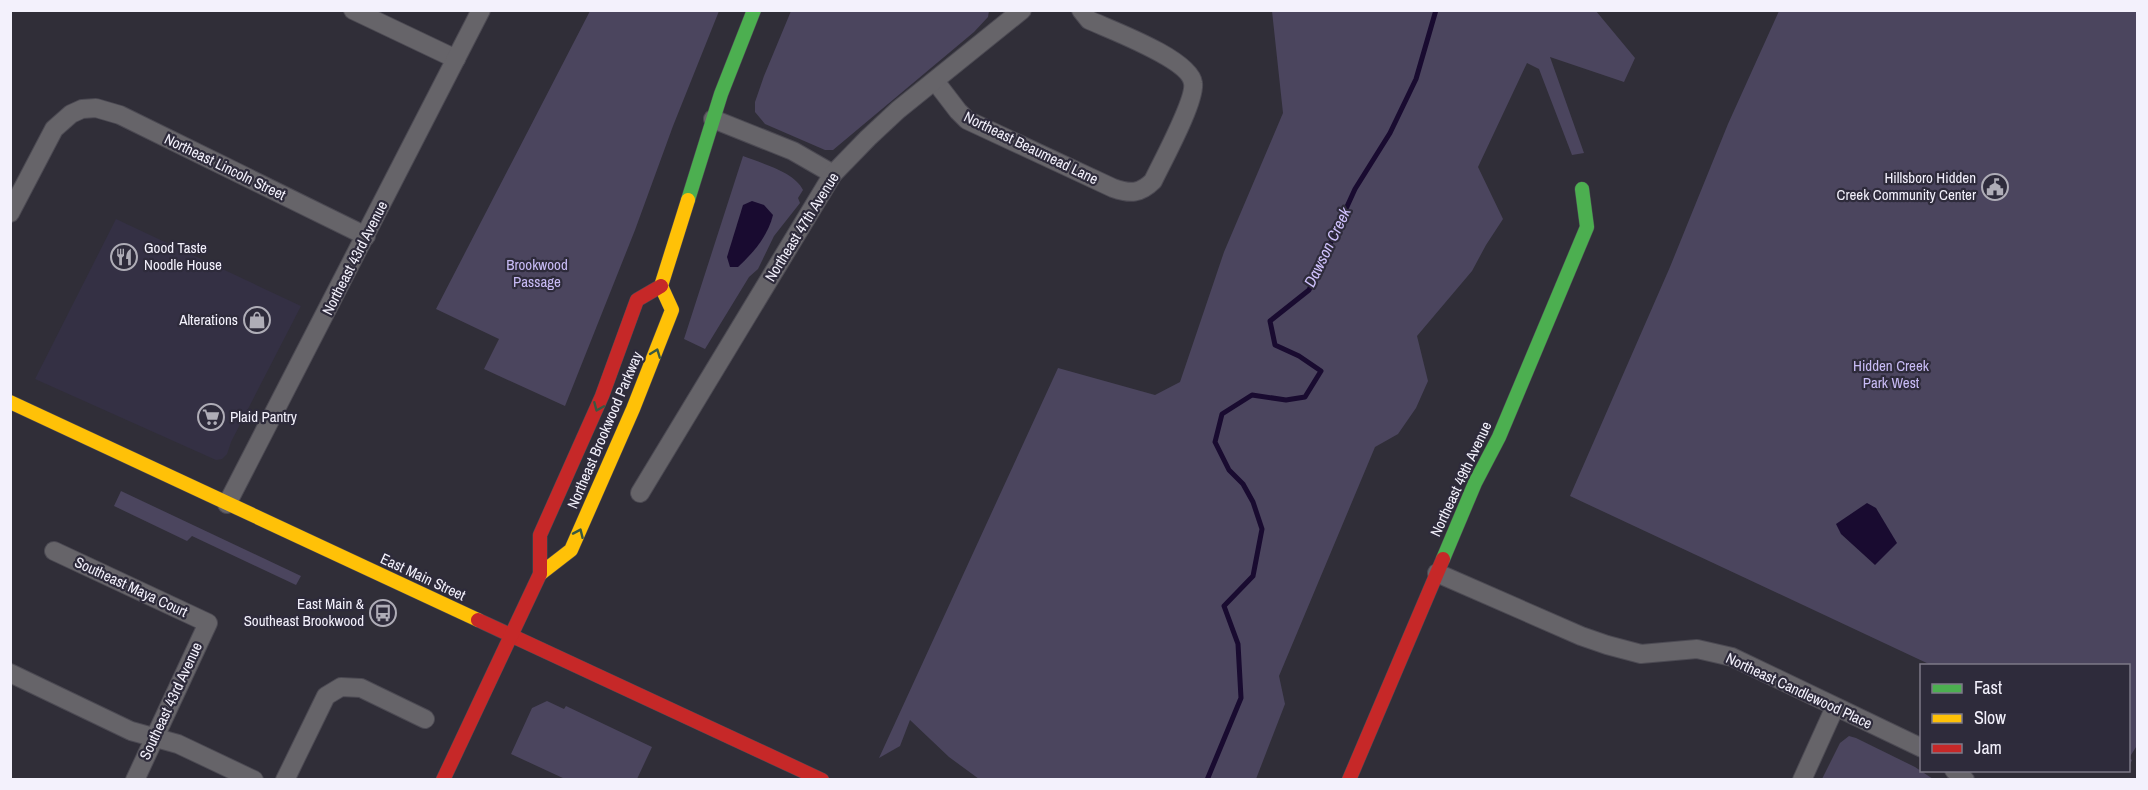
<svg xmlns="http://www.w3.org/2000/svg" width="2148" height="790" font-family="'Archivo Narrow',sans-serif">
<rect width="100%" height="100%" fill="#302e38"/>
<path fill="#343044" d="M116 219 301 306 231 442 227 454 222 459 216 460 35 379Z"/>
<g fill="#4b455e">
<path d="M590 11H719L673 126 635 230 565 406 484 369 499 339 436 309Z"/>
<path d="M791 11V10L989 11 988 17 974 32 833 150H825L765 124 755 112V102L764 76Z"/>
<path d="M1272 11H1596L1635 58 1624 82 1550 57 1584 153 1572 155 1539 69 1527 63 1478 167 1503 219 1486 245 1472 271 1417 336 1428 381 1416 408 1398 434 1375 447 1279 676 1285 704 1256 779H979L949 757 910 720 900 746 879 758 1058 368 1155 395 1180 382 1224 252 1283 113Z"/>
<path d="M1779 11H2137L2138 744 2129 758 2132 760 2129 767 2128 666 1931 665 1570 496 1670 267 1728 124Z"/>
<path d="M743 156C761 163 795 172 803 190L798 198 800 203 774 236 758 269 749 277 705 349 684 339Z"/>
<path d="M121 491 301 576 296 585 192 536 187 541 114 506Z"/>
<path d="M547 701 564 709 566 706 652 747 637 779H565L511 754 532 708Z"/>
<path d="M1849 736 1856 738 1915 767 1933 779H1822L1840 743Z"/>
</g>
<g fill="#190b30">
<path d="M752 201 764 205 773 215C768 236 753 253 738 267H730L727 257 743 205Z"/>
<path d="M1867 503 1876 508 1897 543 1875 565 1841 534 1836 524Z"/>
</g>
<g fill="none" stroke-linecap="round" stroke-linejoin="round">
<path stroke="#190b30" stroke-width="5" d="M1207 780 1241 698 1238 644 1224 606 1253 576 1262 529 1253 502 1243 484 1229 470 1215 442 1222 414 1252 395 1286 400 1305 397 1321 371 1299 356 1275 345 1270 321 1309 290 1355 189 1390 133 1416 79 1436 10"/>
<defs>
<g id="street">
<path d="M353 10 456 59"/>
<path d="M935 81 958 111 967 120 1113 188C1130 194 1140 194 1153 181 1162 162 1196 100 1193 83 1190 59 1111 30 1089 20L1081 10"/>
<path d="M713 119 793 151 833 174"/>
<path d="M10 213 54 129 71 114 82 109 96 108 120 115 366 236"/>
<path d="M640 493 833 174 868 138 898 110 1022 10"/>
<path d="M227 504 481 10"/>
<path d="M54 551 208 623 135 780"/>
<path d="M1437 573 1581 636 1607 645 1641 654 1697 649 1732 657 1922 748"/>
<path d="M10 673 131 731 178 744 254 780"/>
<path d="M1954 770 1965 780"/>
<path d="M285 780 326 696 341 687 361 688 425 719"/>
<path d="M1802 780 1835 707"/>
</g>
<g id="fast">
<path d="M688 200 721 94 754 10"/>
<path d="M1443 559 1475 483 1499 437 1587 227 1582 189"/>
</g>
<g id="slow">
<path d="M10 402 478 620"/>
<path d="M540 574 571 550 633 409 672 310 661 286 688 200"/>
</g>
<g id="jam">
<path d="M478 620 822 780"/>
<path d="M443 780 540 574V535L602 396 637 300 661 286"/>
<path d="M1349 780 1443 559"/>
</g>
</defs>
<use href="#street" stroke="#4c4a53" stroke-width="20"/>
<use href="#fast" stroke="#4c4a53" stroke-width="15"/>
<use href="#slow" stroke="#4c4a53" stroke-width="15"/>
<use href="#jam" stroke="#4c4a53" stroke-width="15"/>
<use href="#street" stroke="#666469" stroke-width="18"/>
<use href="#fast" stroke="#4caf50" stroke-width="14"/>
<use href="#slow" stroke="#ffc107" stroke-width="14"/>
<use href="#jam" stroke="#c62828" stroke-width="14"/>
</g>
<defs><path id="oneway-chevron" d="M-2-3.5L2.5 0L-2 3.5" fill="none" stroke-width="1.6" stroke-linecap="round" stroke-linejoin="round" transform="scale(1.5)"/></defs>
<g stroke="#385942">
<use href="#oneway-chevron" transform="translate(656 353) rotate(-69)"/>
<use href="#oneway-chevron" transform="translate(598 407) rotate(113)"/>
<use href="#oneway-chevron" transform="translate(579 533) rotate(-66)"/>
</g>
<defs>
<symbol id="civic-ring" viewBox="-11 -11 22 22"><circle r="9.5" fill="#2e2b3b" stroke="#afadb7" stroke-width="1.5"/><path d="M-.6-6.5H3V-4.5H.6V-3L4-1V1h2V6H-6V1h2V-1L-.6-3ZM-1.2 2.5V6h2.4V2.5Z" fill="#afadb7"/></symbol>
<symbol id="restaurant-ring" viewBox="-11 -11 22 22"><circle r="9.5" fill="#2e2b3b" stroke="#afadb7" stroke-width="1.5"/><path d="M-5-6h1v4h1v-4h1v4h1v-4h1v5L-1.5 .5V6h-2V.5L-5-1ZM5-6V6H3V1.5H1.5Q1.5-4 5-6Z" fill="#afadb7"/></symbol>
<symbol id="shop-ring" viewBox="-11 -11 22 22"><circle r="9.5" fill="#2e2b3b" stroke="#afadb7" stroke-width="1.5"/><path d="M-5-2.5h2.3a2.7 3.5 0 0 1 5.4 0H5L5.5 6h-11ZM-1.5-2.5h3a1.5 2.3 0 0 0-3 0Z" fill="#afadb7"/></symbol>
<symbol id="supermarket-ring" viewBox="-11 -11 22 22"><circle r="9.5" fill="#2e2b3b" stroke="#afadb7" stroke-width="1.5"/><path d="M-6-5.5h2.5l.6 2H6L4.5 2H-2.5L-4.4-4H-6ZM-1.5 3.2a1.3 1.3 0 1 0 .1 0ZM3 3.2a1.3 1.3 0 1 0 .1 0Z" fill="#afadb7"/></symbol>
<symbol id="bus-ring" viewBox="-11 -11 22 22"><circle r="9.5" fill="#2e2b3b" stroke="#afadb7" stroke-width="1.5"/><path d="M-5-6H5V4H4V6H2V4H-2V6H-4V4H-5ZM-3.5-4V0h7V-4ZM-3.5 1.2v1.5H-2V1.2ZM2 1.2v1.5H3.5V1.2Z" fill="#afadb7"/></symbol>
</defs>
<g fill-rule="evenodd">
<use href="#civic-ring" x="1980" y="172" width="30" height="30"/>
<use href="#restaurant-ring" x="109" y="242" width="30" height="30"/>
<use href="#shop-ring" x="242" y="305" width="30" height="30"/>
<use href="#supermarket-ring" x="196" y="402" width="30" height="30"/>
<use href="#bus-ring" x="368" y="598" width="30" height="30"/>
</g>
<g text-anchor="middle" stroke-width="4.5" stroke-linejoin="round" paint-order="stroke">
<g font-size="15" fill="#f3f1fc" stroke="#2e2b3b">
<text transform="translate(1031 148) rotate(26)" y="5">Northeast Beaumead Lane</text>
<text transform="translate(225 167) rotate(26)" y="5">Northeast Lincoln Street</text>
<text transform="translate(802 227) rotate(-58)" y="5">Northeast 47th Avenue</text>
<text transform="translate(355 258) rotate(-63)" y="5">Northeast 43rd Avenue</text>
<text transform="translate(605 430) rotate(-67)" y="5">Northeast Brookwood Parkway</text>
<text transform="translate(1461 479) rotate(-65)" y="5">Northeast 49th Avenue</text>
<text transform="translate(423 577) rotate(25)" y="5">East Main Street</text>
<text transform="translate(131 587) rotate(25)" y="5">Southeast Maya Court</text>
<text transform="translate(1799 691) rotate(25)" y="5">Northeast Candlewood Place</text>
<text transform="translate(171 701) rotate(-65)" y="5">Southeast 43rd Avenue</text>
</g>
<g font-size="15" fill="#f3f1fc" stroke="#2e2b3b" text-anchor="end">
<text x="1976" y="183">Hillsboro Hidden<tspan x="1976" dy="17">Creek Community Center</tspan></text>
<text x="144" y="253" text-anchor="start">Good Taste<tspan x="144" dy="17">Noodle House</tspan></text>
<text x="238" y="325">Alterations</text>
<text x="230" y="422" text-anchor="start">Plaid Pantry</text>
<text x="364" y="609">East Main &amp;<tspan x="364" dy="17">Southeast Brookwood</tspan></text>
</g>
<g font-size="15" fill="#c8bbf5" stroke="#2e2b3b">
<text x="537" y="270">Brookwood<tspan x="537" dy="17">Passage</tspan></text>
<text x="1891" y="371">Hidden Creek<tspan x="1891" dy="17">Park West</tspan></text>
</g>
<g font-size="16" font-style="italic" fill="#d0c2fd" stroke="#2e2b3b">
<text transform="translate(1327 247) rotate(-64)" y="6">Dawson Creek</text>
</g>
</g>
<rect width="2148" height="790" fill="none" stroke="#f3f1fc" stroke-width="24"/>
<rect x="1920" y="664" width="210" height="108" fill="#2e2b3b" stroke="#7d7a88" stroke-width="1.5"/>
<rect x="1932" y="684" width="30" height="9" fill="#4caf50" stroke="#7d7a88" stroke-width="1.5"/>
<text x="1974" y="694" font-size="18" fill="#f3f1fc">Fast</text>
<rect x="1932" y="714" width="30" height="9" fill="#ffc107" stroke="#7d7a88" stroke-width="1.5"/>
<text x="1974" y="724" font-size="18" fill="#f3f1fc">Slow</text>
<rect x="1932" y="744" width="30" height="9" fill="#c62828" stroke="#7d7a88" stroke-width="1.5"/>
<text x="1974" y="754" font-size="18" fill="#f3f1fc">Jam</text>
</svg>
